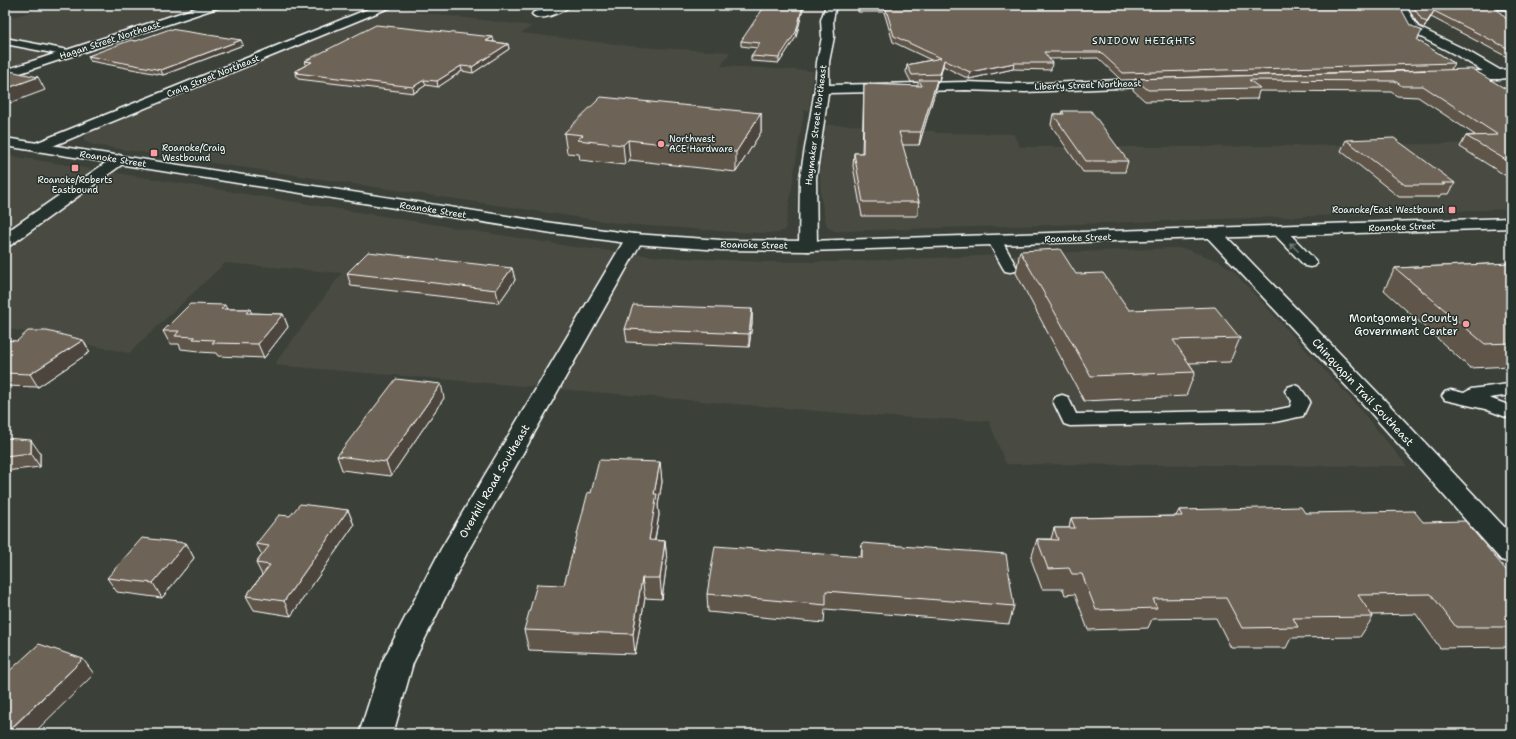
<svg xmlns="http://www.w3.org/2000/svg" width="1516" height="739" font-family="'Shantell Sans',sans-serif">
<rect width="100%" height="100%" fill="#3b4139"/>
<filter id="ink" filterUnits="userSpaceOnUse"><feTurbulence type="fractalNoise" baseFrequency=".025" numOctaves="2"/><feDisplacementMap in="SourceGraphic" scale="8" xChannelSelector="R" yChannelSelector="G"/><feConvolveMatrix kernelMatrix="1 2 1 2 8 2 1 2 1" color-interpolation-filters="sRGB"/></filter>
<g filter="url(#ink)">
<g fill="#4a4b42">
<path d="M57 5H208L5 69V19Z"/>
<path d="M390 9 532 26 521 33 639 47 730 52 721 66 813 71 809 110H804L785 230 778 233 736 232 623 224 94 145 86 142 84 140V137L91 131 106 124Z"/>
<path d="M826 125 921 126 922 131H934L935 133 1013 134 1020 147H1201L1511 143V209L1077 224 836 231 827 227 821 199 820 171Z"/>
<path d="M5 155 574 247 662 257 765 262H835L1175 248 1185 249 1219 261 1232 270 1353 401 1407 466 1006 464 989 421 878 416 274 365 342 273 225 263 129 353 5 328Z"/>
</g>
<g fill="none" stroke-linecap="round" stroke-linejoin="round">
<defs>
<g id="service">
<path d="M5 38 68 50 73 53 68 56 5 44Z"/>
<path d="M1279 227 1284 228 1315 260 1317 263 1315 266 1310 267 1305 266 1274 234 1272 231 1274 228Z"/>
<path d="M995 237 1000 238 1002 241 1017 268 1015 271 1010 272 1005 271 1003 268 988 241 990 238Z"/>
<path d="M1508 384 1511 385V395L1489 398 1511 406V419L1485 409 1445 400 1442 396 1445 392 1451 390 1464 393 1471 389Z"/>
<path d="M1294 385 1300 387 1310 401 1303 416 1275 422 1070 426 1064 424 1053 401 1056 397 1062 395 1068 397 1076 414 1275 410 1290 407 1292 401 1285 391 1288 387Z"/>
</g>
<g id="minor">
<path d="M205 5H221L220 7 5 78V70Z"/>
<path d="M378 5H392L391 7 43 150 38 152 33 150 30 147 33 144Z"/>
<path d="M557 5H570L569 7C561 12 540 23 532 14L534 12 549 9Z"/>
<path d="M826 5H836L833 20 834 37 829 62V85L966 82 1025 84 1165 78 1170 79 1172 82 1170 85 1165 86 1025 92 966 90 828 93 816 178 817 246 814 250 808 251 802 250 799 246 800 178 815 89 817 62 822 37 821 20Z"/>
<path d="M1395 5H1405L1418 27 1464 49 1500 70 1511 69V77L1500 79H1448L1447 76 1448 73 1453 72 1483 71 1456 55 1409 31Z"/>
<path d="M1489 5H1511V10L1494 8Z"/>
<path d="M119 155 124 157 127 160 124 163 11 245 5 246V233L114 157Z"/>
<path d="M1213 228 1219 229 1379 394 1511 534V563L1501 560 1363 404 1207 237 1204 233 1207 229Z"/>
<path d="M634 234 640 235 643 239 468 551 413 663 393 734H359L382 662 441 549 625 239 628 235Z"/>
</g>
<path id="primary" d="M5 138 552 223 634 234 721 240 808 241 1511 218V228L808 251 721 250 634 244 552 233 5 146Z"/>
</defs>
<use href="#service" stroke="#fff" stroke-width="3"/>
<use href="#minor" stroke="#fff" stroke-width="3"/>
<use href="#primary" stroke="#fff" stroke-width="3"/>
<use href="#service" fill="#26332d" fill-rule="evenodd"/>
<use href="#minor" fill="#26332d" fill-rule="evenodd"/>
<use href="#primary" fill="#26332d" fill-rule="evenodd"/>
</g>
<g fill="#5e554a" stroke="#fff">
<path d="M803 5H804L796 37 779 63 751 61V56L757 48 741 46V41Z"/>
<path d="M860 5 1410 25 1419 38 1417 40 1454 63 1451 69 1511 92V179L1460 147 1466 136 1475 135 1418 97 1397 96 1391 92 1259 91 1257 99 1145 101 1133 90 1135 79 1426 70 1121 80 1098 58 1049 59 1052 63 1051 70 1013 69 969 79 943 66 939 81H937L935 92 919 145H902L919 202 917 216H862L853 166 854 153H862L864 84 918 86V82H911L906 72 907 65 931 60 893 42 884 12H858V6Z"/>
<path d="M1406 5H1493L1511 24V59L1431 17 1424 28 1419 26Z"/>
<path d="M136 41 243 45 163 75 90 61 88 56Z"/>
<path d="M494 42 508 44 509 49 473 73 462 71 438 87 426 85 414 93 298 79 295 71 306 65 305 61Z"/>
<path d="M1062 111 1128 161 1125 172H1083L1051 125 1053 114H1061Z"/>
<path d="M761 113V132L736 172 630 160 625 165 580 160 579 154 567 153 564 133Z"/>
<path d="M1346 140 1455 183 1449 194H1441L1439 197H1399L1341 151Z"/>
<path d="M1020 251 1076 274 1129 310 1240 338 1230 362 1189 363 1195 372 1186 396 1084 401 1016 273Z"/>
<path d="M1511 263V366L1470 368 1384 290 1395 268Z"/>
<path d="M512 268 515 280 499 303 351 286 347 273Z"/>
<path d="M226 309H250L251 313 283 314 288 327 264 358 218 356 216 353 199 352V351L181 349 179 344H170L163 331Z"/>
<path d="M752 309V323L749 347 627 342 625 329Z"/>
<path d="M5 340 90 352 38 387 5 386Z"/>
<path d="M444 398 391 476 342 470 337 456Z"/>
<path d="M5 438 40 453V467L5 471Z"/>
<path d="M660 462 662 482 658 505 659 515 655 540 665 541 667 561 662 599 645 598 635 654 529 650 524 630 564 585 591 493Z"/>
<path d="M348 510 354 525 291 616 254 610 246 596 262 575 256 563 262 555 256 544 290 516Z"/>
<path d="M1179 510 1305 513 1423 522 1511 576V643L1507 647 1440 648 1416 614 1372 615 1373 617 1360 637 1291 638 1286 648H1231L1216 618 1152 619 1148 628 1088 630 1075 594 1065 595 1063 589H1042L1031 559 1037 539H1051L1054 528H1069L1071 518 1176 516Z"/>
<path d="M186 543 194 558 162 598 117 592 107 578Z"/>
<path d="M862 543 1014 606 1009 624 825 609 824 623 708 612 707 594 861 557Z"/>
</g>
<g fill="#4c453c" stroke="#fff">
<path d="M803 5H804L796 37 779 63V58Z"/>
<path d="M1434 11 1431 17 1424 28 1427 22Z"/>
<path d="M493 37 494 42 486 41Z"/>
<path d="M241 40 243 45 163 75 161 70Z"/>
<path d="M508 44 509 49 473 73 472 67Z"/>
<path d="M944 60 943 66 939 81 940 74Z"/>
<path d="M1014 63 1013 69 969 79 970 72Z"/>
<path d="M461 66 462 71 438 87 437 81Z"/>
<path d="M38 77 45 90 5 105V89Z"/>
<path d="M424 80 426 85 414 93 413 87Z"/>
<path d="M937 80 935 92 919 145 921 132Z"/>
<path d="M761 113V132L736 172V152Z"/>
<path d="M628 140 630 160 625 165 623 145Z"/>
<path d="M512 268 515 280 499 303 496 290Z"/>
<path d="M225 305 230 318 221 309Z"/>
<path d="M250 309 255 323 246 313Z"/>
<path d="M752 309V323L749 347V334Z"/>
<path d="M283 314 288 327 264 358 258 344Z"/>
<path d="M83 340 90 352 38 387 30 374Z"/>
<path d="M441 384 444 398 391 476 386 462Z"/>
<path d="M31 440 40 453V467L31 453Z"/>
<path d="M660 462 662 482 658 505 659 515 651 561 649 540 654 494Z"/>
<path d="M348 510 354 525 291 616 284 601Z"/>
<path d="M665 541 667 561 662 599 660 578Z"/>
<path d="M186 543 194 558 162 598 153 583Z"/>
<path d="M642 578 645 598 635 654 633 634Z"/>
<path d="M83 659 94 674 33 734H6Z"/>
</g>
<g fill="#6d6356" stroke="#fff">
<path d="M768 5H803L796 32 779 58 751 56 760 43 741 41 762 10Z"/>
<path d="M860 5H1399L1410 25 1422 31 1417 40 1454 63 1123 73 1100 52H1044L1052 63H1014L970 72 944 60 940 74 912 75 907 65 941 58 894 36 885 6H858Z"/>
<path d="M1412 5H1493L1511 24V50L1434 11 1427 22 1422 20Z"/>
<path d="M376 25 493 37 486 41 508 44 472 67 461 66 437 81 424 80 413 87 296 73 299 72 295 71 312 62 305 61Z"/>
<path d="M170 29 241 40 161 70 88 56 131 40 136 41Z"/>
<path d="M1472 69 1511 92V163L1466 136 1498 135 1423 86H1402L1395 81 1249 80 1260 88 1148 90 1135 79Z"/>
<path d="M5 70 38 77 5 89Z"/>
<path d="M919 80H937L921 132H899L919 202H863L854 153H863L864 84 922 86Z"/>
<path d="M601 97 761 113 736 152 628 140 623 145 577 140 583 135 564 133Z"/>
<path d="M1062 111H1091L1128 161H1086L1053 114H1064Z"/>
<path d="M1394 138 1455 183H1442L1445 185H1405L1346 140Z"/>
<path d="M1060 249 1076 274 1103 273 1129 310 1215 307 1240 338 1173 340 1195 372 1091 376 1020 251Z"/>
<path d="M368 252 512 268 496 290 347 273Z"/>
<path d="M1511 263V343L1485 344 1395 268Z"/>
<path d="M190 304 225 305 221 309H250L246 313 283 314 258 344 212 343 215 340 193 339 195 337 175 336 179 331H163Z"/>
<path d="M633 305 752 309 749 334 625 329Z"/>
<path d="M28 331H47L83 340 30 374 5 373V340L17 341Z"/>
<path d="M396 379 441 384 386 462 337 456Z"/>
<path d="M5 438 31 440V453L5 456Z"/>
<path d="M599 460 660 462 654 494H657L649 540 665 541 660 578H642L633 634 524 630 537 584 564 585 588 492 591 493Z"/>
<path d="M300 504 348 510 284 601 246 596 270 565 256 563 269 546 256 544 279 515 290 516Z"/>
<path d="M1301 507 1305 513 1414 511 1423 522 1465 521 1511 576V627H1456L1431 594 1358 595 1373 617 1293 618 1298 627 1242 628 1226 598 1153 599 1157 608 1096 610 1082 574H1072L1069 568 1048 569 1037 539 1058 540 1054 528H1075L1071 518 1182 516 1179 510Z"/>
<path d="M142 538 186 543 153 583 107 578Z"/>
<path d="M862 543 1006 554 1014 606 826 591V605L707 594 715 546 862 557Z"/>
<path d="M39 644 83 659 5 734V675Z"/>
</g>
<defs><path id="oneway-shaft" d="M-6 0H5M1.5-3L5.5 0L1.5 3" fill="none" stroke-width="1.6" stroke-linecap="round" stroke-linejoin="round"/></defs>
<use stroke="#727a76" href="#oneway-shaft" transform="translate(1294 247) rotate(-135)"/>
</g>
<g fill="#ff9aa2" stroke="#26332d" stroke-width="1.5">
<circle cx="661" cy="144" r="4"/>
<rect x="150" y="149" width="8" height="8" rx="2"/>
<rect x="71" y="164" width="8" height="8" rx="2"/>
<rect x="1448" y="206" width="8" height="8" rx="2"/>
<circle cx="1466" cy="324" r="4"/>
</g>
<g text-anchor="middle" stroke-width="3" stroke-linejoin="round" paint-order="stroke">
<g font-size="9" fill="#fff" stroke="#26332d">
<text transform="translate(110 40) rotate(-18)" y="3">Hagan Street Northeast</text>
<text transform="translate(213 76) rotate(-22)" y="3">Craig Street Northeast</text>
<text transform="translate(1088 85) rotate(-2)" y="3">Liberty Street Northeast</text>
<text transform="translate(816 125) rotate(-83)" y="3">Haymaker Street Northeast</text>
<text transform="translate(113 159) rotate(9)" y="3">Roanoke Street</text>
<text transform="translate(433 210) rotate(9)" y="3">Roanoke Street</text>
<text transform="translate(1402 227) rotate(-2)" y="3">Roanoke Street</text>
<text transform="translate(1078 238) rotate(-2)" y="3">Roanoke Street</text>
<text transform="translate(754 245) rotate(1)" y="3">Roanoke Street</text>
</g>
<g font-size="9" fill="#fff" stroke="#26332d" text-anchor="start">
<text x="669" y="142">Northwest<tspan x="669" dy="10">ACE Hardware</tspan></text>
<text x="162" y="151">Roanoke/Craig<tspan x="162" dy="10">Westbound</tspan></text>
<text x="75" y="183" text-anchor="middle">Roanoke/Roberts<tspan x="75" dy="10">Eastbound</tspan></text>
<text x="1444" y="213" text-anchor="end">Roanoke/East Westbound</text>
</g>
<g font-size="10" letter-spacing="1" fill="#fff" stroke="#26332d">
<text x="1144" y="44">SNIDOW HEIGHTS</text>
</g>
<g font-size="11" fill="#fff" stroke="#26332d" text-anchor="end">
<text x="1458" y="322">Montgomery County<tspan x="1458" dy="13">Government Center</tspan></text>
</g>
<g font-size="11" fill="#fff" stroke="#26332d">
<text transform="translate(1363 392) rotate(47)" y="4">Chinquapin Trail Southeast</text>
<text transform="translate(494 481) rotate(-60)" y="4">Overhill Road Southeast</text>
</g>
</g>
<rect width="1516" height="739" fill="none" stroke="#26332d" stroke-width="20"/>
<rect x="10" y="10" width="1496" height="719" fill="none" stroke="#fff" stroke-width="1.5" filter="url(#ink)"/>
</svg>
